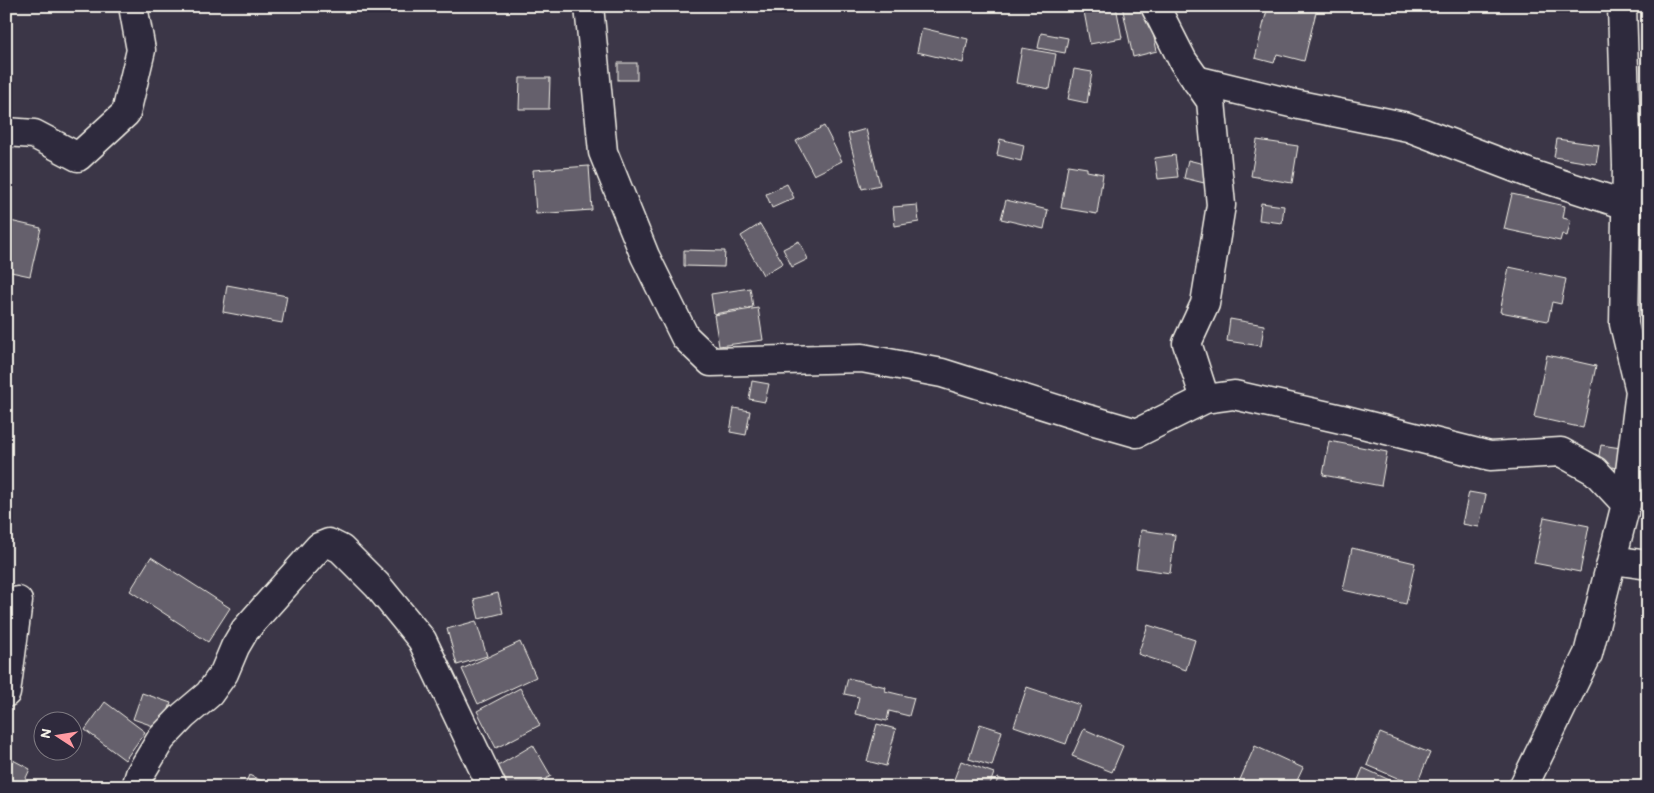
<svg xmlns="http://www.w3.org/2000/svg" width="1654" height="793" font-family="Itim,sans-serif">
<rect width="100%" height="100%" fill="#3b3647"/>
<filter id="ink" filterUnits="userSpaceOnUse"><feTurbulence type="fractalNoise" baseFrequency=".02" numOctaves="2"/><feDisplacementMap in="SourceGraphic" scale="10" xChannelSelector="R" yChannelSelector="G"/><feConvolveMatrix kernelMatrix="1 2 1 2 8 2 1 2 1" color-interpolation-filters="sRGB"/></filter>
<g filter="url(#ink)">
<g fill="#65616c" stroke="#f4f1e8">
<path d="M1083 6H1116L1122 38 1090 44Z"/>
<path d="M1122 6H1147L1157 51 1133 57Z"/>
<path d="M1268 6H1308L1317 8 1304 61 1277 54 1274 63 1255 58Z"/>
<path d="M922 28 968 39 963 63 917 52Z"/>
<path d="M1041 33 1068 38 1065 53 1038 48Z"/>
<path d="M1022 48 1056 54 1050 89 1016 83Z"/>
<rect x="618" y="63" width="19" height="17"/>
<path d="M1074 69 1092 72 1087 103 1068 99Z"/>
<path d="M520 78H550L549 109H519Z"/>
<path d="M824 126 842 161 814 175 796 141Z"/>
<path d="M866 129 880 185 862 189 848 134Z"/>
<path d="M1000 139 1024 145 1021 161 997 155Z"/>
<path d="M1557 139 1599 145 1596 164 1554 157Z"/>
<path d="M1257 140 1298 146 1292 183 1251 176Z"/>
<path d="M1175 155 1178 177 1158 179 1155 158Z"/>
<path d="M1188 160 1208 165 1204 183 1184 178Z"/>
<path d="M1068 165 1087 168V171L1103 174 1097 214 1061 208Z"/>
<path d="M589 166 592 210 536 214 533 170Z"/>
<path d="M787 184 794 198 772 208 766 194Z"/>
<path d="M1512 194 1565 206 1563 218 1571 220 1567 236 1562 234 1560 241 1504 229Z"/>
<path d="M1006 200 1048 210 1044 229 1001 219Z"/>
<path d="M1261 203 1284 206 1282 223 1259 220Z"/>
<path d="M917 205 919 222 895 226 893 207Z"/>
<path d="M6 220 41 228 30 276 6 271Z"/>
<path d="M760 224 783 263 763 275 741 236Z"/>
<path d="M799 241 808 259 792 267 783 249Z"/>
<path d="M684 250 725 251 724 267 684 266Z"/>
<path d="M1509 267 1566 279 1561 304 1552 302 1548 321 1500 312Z"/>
<path d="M227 285 287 296 282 323 223 312Z"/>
<path d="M750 288 753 307 714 314 711 294Z"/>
<path d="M758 308 763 340 719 346 714 315Z"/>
<path d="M1230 319 1264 325 1261 346 1227 341Z"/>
<path d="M1547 355 1596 366 1583 428 1534 417Z"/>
<path d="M752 381 769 384 765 402 749 399Z"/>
<path d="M734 408 750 411 746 435 730 432Z"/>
<path d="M1329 441 1387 452 1381 486 1323 475Z"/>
<path d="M1601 445 1621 448 1618 468 1597 465Z"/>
<path d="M1469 492 1486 495 1479 527 1462 524Z"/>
<path d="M1544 517 1589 526 1580 572 1534 563Z"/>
<path d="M1141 530 1175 535 1170 573 1136 568Z"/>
<path d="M1352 548 1415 563 1406 604 1343 590Z"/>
<path d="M151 557 230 608 208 642 130 591Z"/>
<path d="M498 593 503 613 479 619 474 599Z"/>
<path d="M476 621 487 656 457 665 447 629Z"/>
<path d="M1148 625 1195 640 1186 670 1138 654Z"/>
<path d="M520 642 536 677 478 704 462 669Z"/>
<path d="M848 678 886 687 885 691 914 698 909 716 889 711 887 721 855 714 859 697 844 694Z"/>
<path d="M1027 687 1080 705 1066 744 1014 726Z"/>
<path d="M520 688 540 725 496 748 477 711Z"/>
<path d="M142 693 171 703 162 729 133 719Z"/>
<path d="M105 702 145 732 125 760 85 730Z"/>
<path d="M877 724 896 729 886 766 867 761Z"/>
<path d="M980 724 1002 731 992 766 969 759Z"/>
<path d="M1084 729 1123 746 1112 772 1072 756Z"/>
<path d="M1380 733 1430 753 1416 786 1367 765Z"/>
<path d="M533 745 551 776 531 787H500L491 770Z"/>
<path d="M1255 746 1303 768 1294 787H1249L1239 782Z"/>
<path d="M13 760 30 769 22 787 6 780V773Z"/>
<path d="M961 761 994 773 989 787H951Z"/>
<path d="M1363 768 1405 787H1355Z"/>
<path d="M249 775 275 787H244Z"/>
<path d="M998 778 1022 787H995Z"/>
</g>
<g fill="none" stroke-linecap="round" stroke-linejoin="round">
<defs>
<g id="minor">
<path d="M589 6 603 152 645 256 685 337 711 362 862 358 942 373 1088 419 1137 433 1205 399 1234 395 1346 420 1490 456 1561 452 1595 471 1626 504"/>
<path d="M1155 6 1183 61 1211 101 1221 205 1205 304 1187 343 1205 399"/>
<path d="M1196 80 1299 105 1408 127 1531 174 1626 205"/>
<path d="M6 132 34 134 78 157 126 113 141 50 133 6"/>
<path d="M1613 560 1648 565"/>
<path d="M6 693 18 601"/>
<path d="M136 787 140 774 161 739 183 716 209 694 224 673 235 647 245 630 319 547 329 543 341 549 377 585 422 640 492 787"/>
<path d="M1523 787 1588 654 1626 504 1640 391 1624 324 1627 166 1622 6"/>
</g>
</defs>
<use href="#minor" stroke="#f4f1e8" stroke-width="31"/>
<use href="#minor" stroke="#2f2a3d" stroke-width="28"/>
</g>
</g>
<rect width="1654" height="793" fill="none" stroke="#2f2a3d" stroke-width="25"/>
<rect x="12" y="12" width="1629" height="768" fill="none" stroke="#f4f1e8" stroke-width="2" filter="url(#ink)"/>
<g transform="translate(58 736) rotate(282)"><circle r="24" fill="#2f2a3d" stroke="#7e7a81"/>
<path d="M0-4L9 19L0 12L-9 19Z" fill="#ff9aa2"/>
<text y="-8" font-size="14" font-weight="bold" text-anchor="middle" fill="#f4f1e8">N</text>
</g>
</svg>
